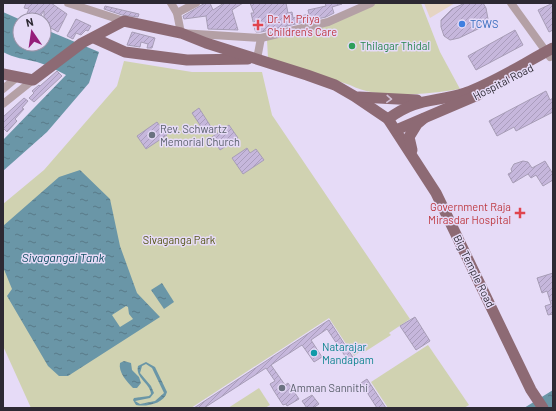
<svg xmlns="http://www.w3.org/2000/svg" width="556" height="411" font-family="Barlow,sans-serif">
<defs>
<pattern id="water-ripples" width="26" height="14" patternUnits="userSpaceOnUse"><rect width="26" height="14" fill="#6a96a7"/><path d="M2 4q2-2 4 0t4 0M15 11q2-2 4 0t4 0" fill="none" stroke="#587a89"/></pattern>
<pattern id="building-hatch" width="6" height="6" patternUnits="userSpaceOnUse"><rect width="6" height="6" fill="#c6b7dc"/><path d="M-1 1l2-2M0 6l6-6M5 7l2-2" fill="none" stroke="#aa9dbd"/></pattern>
</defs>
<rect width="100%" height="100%" fill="#e6dbf7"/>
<path fill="#e5d4c3" d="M424 3H455L430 18Z"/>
<g fill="#d0d2b1">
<path d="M374 3H421L440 52 460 89C428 94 379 100 350 85L268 58 267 40Z"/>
<path d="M124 61 192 72H262L272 115 410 319 389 333 391 335 363 353 361 351 354 356 329 318 191 408H31L3 346V204L44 170 117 86Z"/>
<path d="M428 345 469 405 464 408H388L371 382Z"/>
<path d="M259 388 270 405 265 408H228Z"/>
</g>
<g fill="url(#water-ripples)" fill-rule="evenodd">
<path d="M3 12 21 20H20V44H44V29L99 52 89 83 47 132 3 171V140L66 75C56 70 47 65 37 62 25 59 14 58 3 52Z"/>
<path d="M80 170 110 199 120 246 137 293 160 317 68 376H59L48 366 7 296 12 289 3 267V226L59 177ZM126 306 128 307 129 314 133 319 120 327 112 315Z"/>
<path d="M162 283 174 302 164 309 151 290Z"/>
<path d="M124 361 131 363 132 370 139 377 141 383 137 388H133C127 382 118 372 120 363Z"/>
<path d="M146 362 155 367 167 392C164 404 146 407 136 405L133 400 134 398 149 396 151 394C150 383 135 378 138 366ZM146 364 152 368 164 393 155 401 140 404 135 401 150 398 154 393 151 386 140 373 142 366Z"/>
<path d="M553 390V408H524Z"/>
</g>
<g fill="url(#building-hatch)" stroke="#a79db6">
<path d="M26 3H51L67 14 58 32 44 24V11L38 19 27 13 29 9 24 8Z"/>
<path d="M205 3H210L213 10 224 3H243L232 10 238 30 208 29 206 16 184 19 183 16Z"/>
<path d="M250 3H286L288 13 292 12 293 18 309 14 308 10 326 6 325 3 342 4 332 7 334 13 326 17 261 32H256L255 30 251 13H254Z"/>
<path d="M465 3H483L486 8 488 19 480 28 459 38 450 40 444 36 441 27V20L452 9Z"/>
<path d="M553 3V30L549 32 538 10Z"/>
<path d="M105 6 139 14 138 17 122 15 104 9Z"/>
<path d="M76 19 91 26 88 31 86 30 81 35 76 33 73 39 67 36Z"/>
<path d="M515 30 523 45 476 70 468 56Z"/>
<path d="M132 32 155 38 152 48H147L148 44 141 42 140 47 127 45Z"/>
<path d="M57 71 62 76 34 102 29 98 34 93 32 91 39 85 40 86Z"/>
<path d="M546 91 550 100 553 98V112L516 131 514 127 497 136 489 121Z"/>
<path d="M24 98 28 101 22 108 24 109 15 119 17 121 7 132 3 128V117Z"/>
<path d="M199 108 213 130 206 134 192 113Z"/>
<path d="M157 122 160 126H165L164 132 167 135 146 149 137 136Z"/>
<path d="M229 125 238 138 220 150 212 137Z"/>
<path d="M247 148 250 153 256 149 264 160 243 174 232 158Z"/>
<path d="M523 161 528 162 532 168 545 161 553 174V180L543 186 536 175 531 178 528 174 513 183 508 174 512 172 511 169 514 164Z"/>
<path d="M553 273V314L548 315 545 306 551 304 547 291 542 293 537 278Z"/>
<path d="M415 317 430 341 416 350 400 326Z"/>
<path d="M329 320 354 359 349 362 327 329 311 340 322 357 314 362 302 345 271 365 285 385 288 383 299 399 287 406 286 404 283 405 274 391 270 384 275 381 266 368 204 408H194Z"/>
<path d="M367 379 386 408H377L361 383Z"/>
<path d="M312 395 319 404 313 408H307L302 401Z"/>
</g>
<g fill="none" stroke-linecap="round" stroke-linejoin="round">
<g stroke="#b4a0a5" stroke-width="8">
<path d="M68 3 124 21"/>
<path d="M171 3 177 13 181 33 261 38 328 22 371 3"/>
<path d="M511 3 550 57"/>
<path d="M177 13 196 3"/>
<path d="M257 59 261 38"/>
<path d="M3 89 16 78"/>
<path d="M3 104 33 80"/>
</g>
<g stroke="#8d6a74" stroke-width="11">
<path d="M94 38 125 52 187 60 248 59"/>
<path d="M3 74 33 80 82 43 124 21 181 33 206 43 307 75 335 85 354 96 388 119 436 193 531 390 543 408"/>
<path d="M359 97 417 100"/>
<path d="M388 119C417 97 434 103 465 93 496 82 524 63 553 48"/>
<path d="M396 130 478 95"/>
<path d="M412 150 409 137 417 124 423 119"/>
</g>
</g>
<defs><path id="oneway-chevron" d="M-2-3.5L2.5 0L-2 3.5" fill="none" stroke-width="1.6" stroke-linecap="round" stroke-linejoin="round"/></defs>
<use stroke="#d0bfd6" href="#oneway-chevron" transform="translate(389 99) rotate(3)"/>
<circle fill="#3f7fe0" stroke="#e6dbf7" stroke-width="1.5" cx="462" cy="24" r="4"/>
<g fill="#e0444e" stroke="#e6dbf7" stroke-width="1.5">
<path d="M256 19h4v4h4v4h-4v4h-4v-4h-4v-4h4z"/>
<path d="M518 207h4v4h4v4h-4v4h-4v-4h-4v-4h4z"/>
</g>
<circle fill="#2e9e5b" stroke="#e6dbf7" stroke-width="1.5" cx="352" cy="46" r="4"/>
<g fill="#6b7280" stroke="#e6dbf7" stroke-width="1.5">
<circle cx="152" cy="135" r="4"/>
<circle cx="282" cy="388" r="4"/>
</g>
<circle fill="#0f9aa8" stroke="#e6dbf7" stroke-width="1.5" cx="314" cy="353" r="4"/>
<g text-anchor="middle" stroke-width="3" stroke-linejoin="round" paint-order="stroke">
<g font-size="11" fill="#be3a42" stroke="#e6dbf7" text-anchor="start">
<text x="267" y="23">Dr. M. Priya<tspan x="267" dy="13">Children's Care</tspan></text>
<text x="511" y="211" text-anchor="end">Government Raja<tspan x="511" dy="13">Mirasdar Hospital</tspan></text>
</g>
<g font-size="11" fill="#366cbe" stroke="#e6dbf7" text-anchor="start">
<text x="470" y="28">TCWS</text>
</g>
<g font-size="11" fill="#27864d" stroke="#e6dbf7" text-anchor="start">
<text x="360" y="50">Thilagar Thidal</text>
</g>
<g font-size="11" fill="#2d2933" stroke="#e6dbf7">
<text transform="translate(503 82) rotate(-27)" y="4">Hospital Road</text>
<text transform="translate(474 271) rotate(64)" y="4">Big Temple Road</text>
</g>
<g font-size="11" fill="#5b616d" stroke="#e6dbf7" text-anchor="start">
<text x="160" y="133">Rev. Schwartz<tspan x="160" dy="13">Memorial Church</tspan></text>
<text x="290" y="392">Amman Sannithi</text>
</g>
<g font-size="11" fill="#545615" stroke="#e6dbf7">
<text x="179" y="244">Sivaganga Park</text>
</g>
<g font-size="11" fill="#0d838f" stroke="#e6dbf7" text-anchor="start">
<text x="322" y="351">Natarajar<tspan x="322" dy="13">Mandapam</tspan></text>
</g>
<g font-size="12" font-style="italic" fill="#0a4b5e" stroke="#e6dbf7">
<text x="63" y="262">Sivagangai Tank</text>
</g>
</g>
<rect width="556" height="411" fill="none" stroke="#2d2933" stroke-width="8"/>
<g transform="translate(32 32) rotate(347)"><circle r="19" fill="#e6dbf7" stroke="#9c94a9"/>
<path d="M0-3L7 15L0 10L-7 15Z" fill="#951e7a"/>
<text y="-6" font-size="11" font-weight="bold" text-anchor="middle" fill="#2d2933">N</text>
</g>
</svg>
